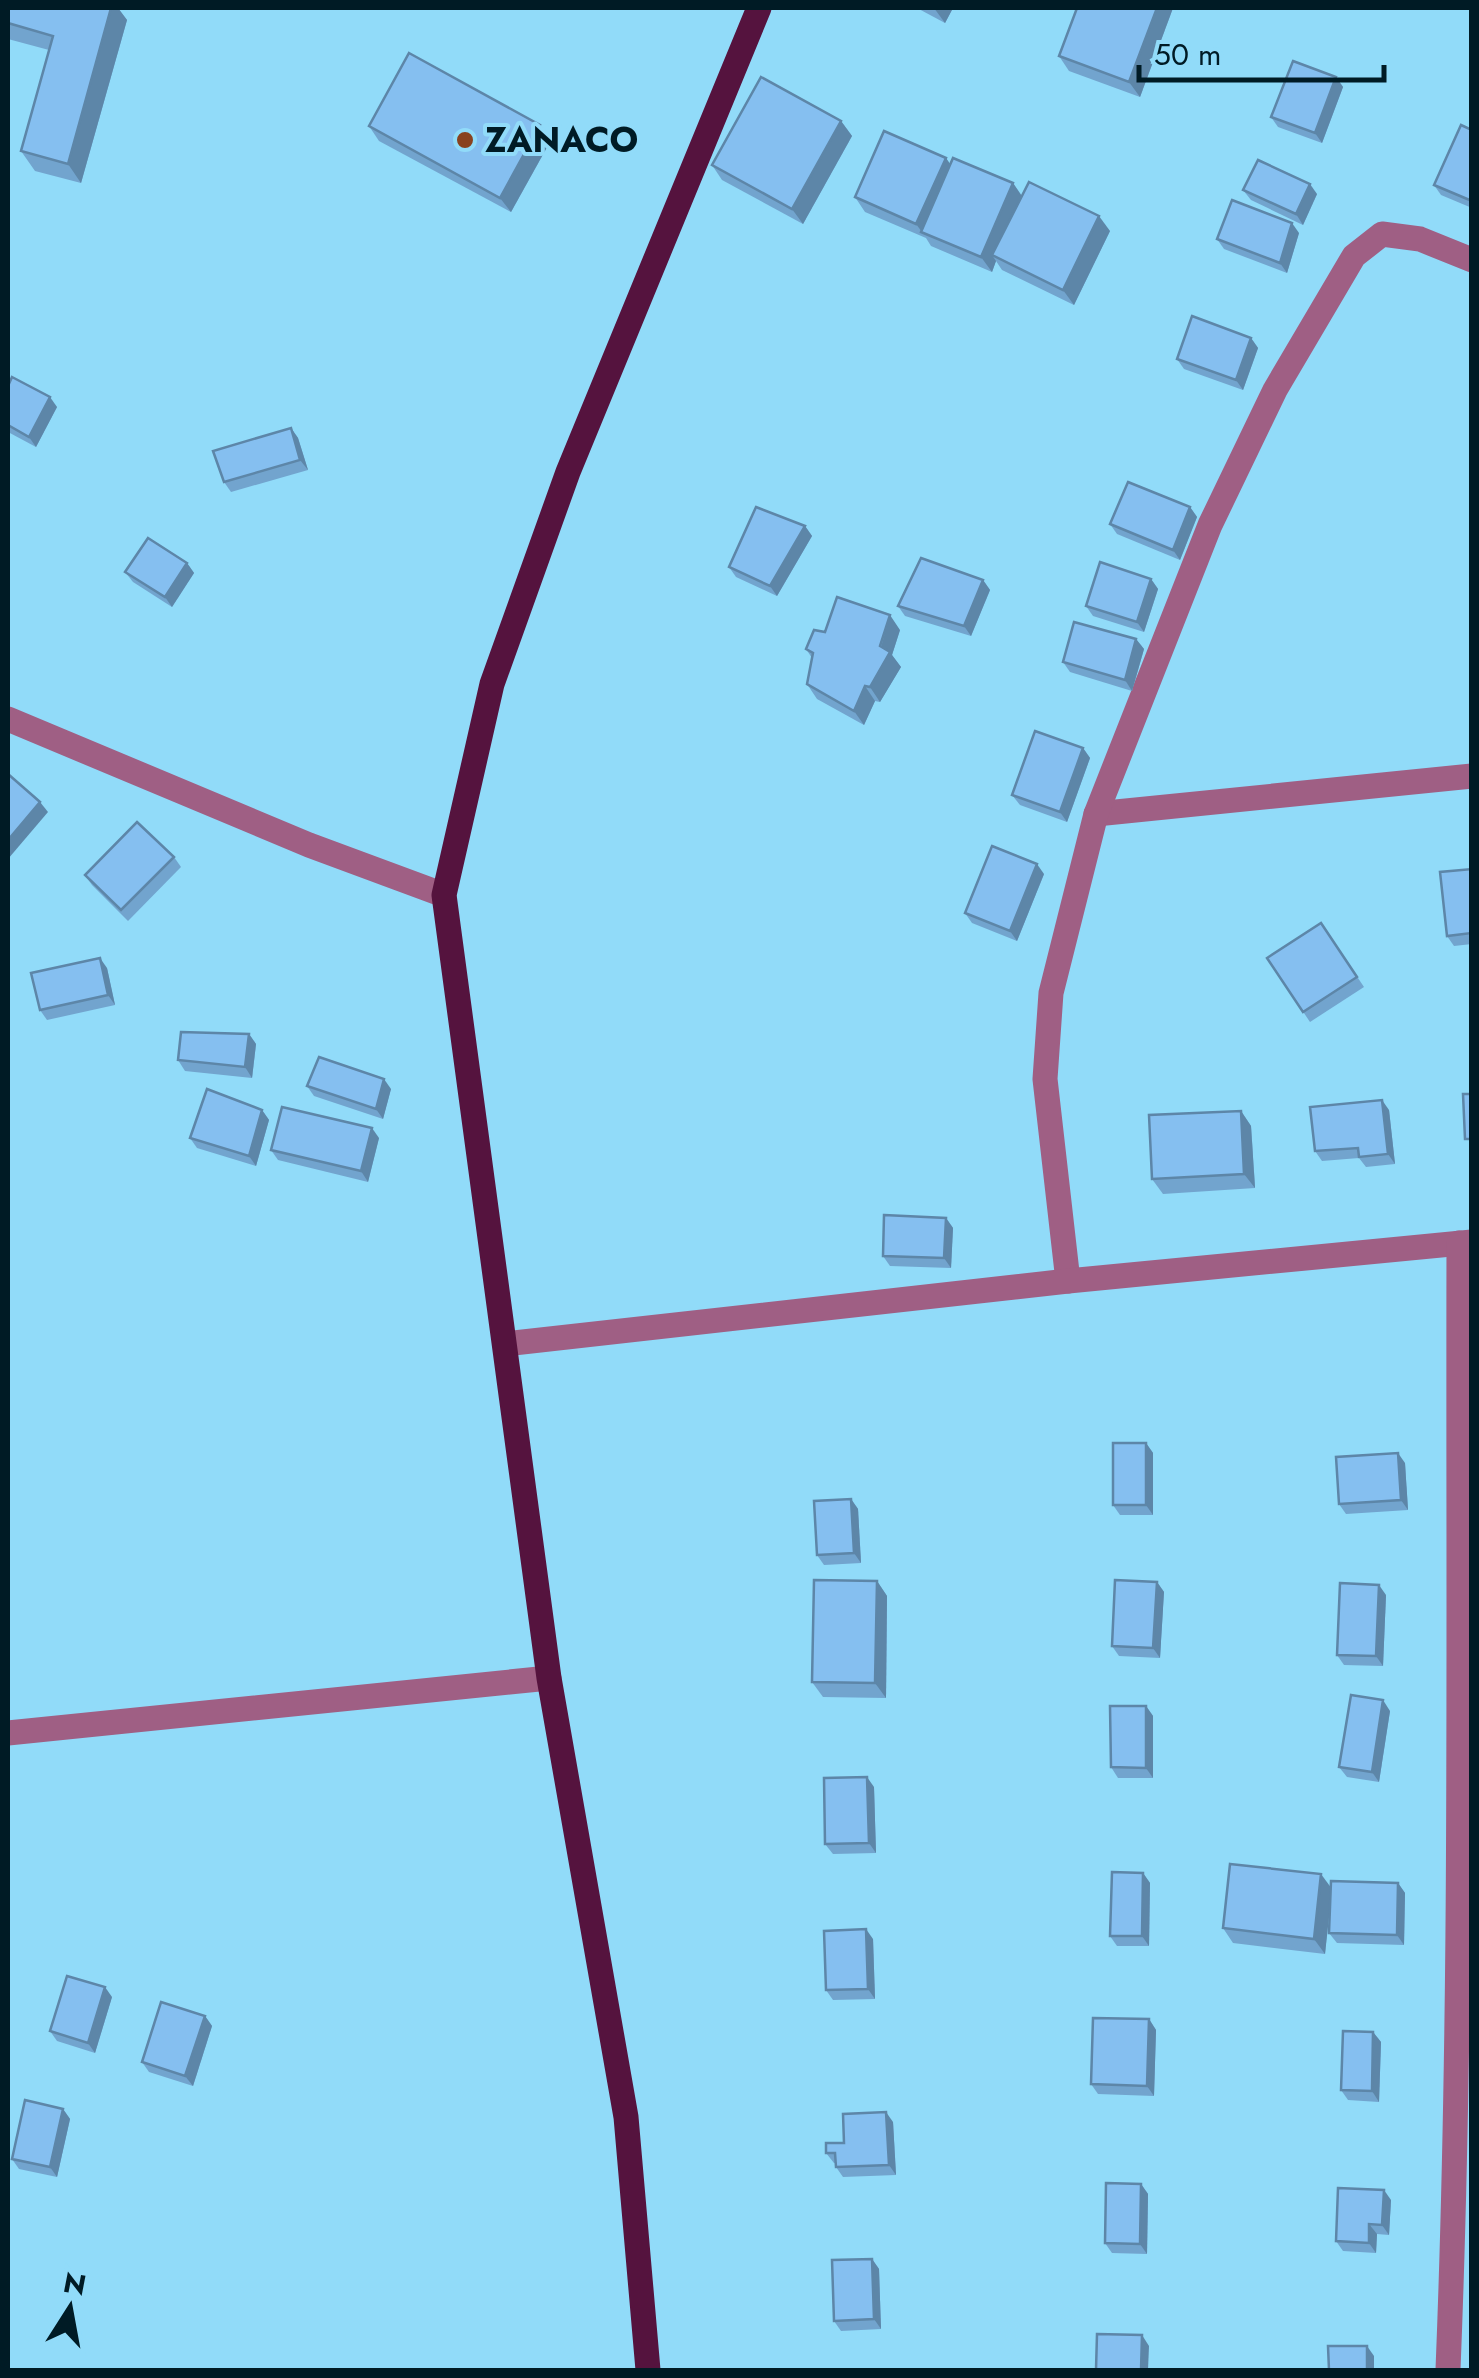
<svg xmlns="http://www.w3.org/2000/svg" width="1479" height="2378" font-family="Jost,sans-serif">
<rect width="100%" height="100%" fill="#91dbf9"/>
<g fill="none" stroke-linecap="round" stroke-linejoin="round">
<g stroke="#9f5f84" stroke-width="25">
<path d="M8 719 309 845 444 895"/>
<path d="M1096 814 1472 776"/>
<path d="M1068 1281 1045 1079 1051 993 1096 814 1210 525 1275 390 1354 256 1382 234 1420 239 1472 260"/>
<path d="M505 1344 1068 1281 1472 1242"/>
<path d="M8 1733 549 1678"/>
<path d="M1448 2370C1463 1995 1458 1619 1459 1243"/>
</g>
<path stroke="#55133e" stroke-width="25" d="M648 2370 626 2117 549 1678 444 895 492 684 568 472 759 8"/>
</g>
<g fill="#72a4ce">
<path d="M8 8H118L127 20 81 183 35 171 21 151 49 50 8 39Z"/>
<path d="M917 8H953L945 23Z"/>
<path d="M1173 8 1140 97 1069 71 1059 56Z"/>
<path d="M1336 77 1343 87 1322 143 1278 127 1271 117Z"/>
<path d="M841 121 852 136 803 224 722 180 712 165Z"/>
<path d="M369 126 551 140 511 212 379 141Z"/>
<path d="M1472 130V208L1441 195 1434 185Z"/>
<path d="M946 158 950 164 1013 183 1022 196 1110 231 1074 305 1002 270 996 261 992 272 931 246 926 238 865 212 855 197Z"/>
<path d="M1243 190 1317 194 1303 225 1251 200Z"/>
<path d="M1299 233 1287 273 1224 249 1217 239Z"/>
<path d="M1251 338 1258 348 1243 390 1184 369 1177 359Z"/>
<path d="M8 386 57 407 36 447 8 432Z"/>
<path d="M291 428 298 438 308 470 231 492 224 482Z"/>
<path d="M1190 507 1197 517 1180 560 1117 534 1110 524Z"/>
<path d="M805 526 812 536 777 596 736 577 729 567Z"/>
<path d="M187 563 194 573 172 607 133 582 125 572Z"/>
<path d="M1151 579 1158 589 1144 632 1093 616 1086 606Z"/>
<path d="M983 580 990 590 971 636 905 616 898 606Z"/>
<path d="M900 630 892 655 901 667 880 702 875 701 864 725 817 699 807 684 812 658 806 649 825 632Z"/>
<path d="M1136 639 1144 649 1132 691 1070 672 1063 662Z"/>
<path d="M1083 748 1090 758 1067 822 1020 805 1012 795Z"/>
<path d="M174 857 181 867 128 921 92 885 85 875Z"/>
<path d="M1472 869V944L1454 946 1447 936Z"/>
<path d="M1044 874 1017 941 972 923 965 913Z"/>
<path d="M1321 923 1364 987 1310 1022 1267 958Z"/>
<path d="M107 968 115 1005 47 1020 40 1010Z"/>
<path d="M249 1034 256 1044 252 1078 185 1071 178 1060Z"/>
<path d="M307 1086 391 1089 383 1119 314 1096Z"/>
<path d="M262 1110 269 1120 256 1166 197 1148 190 1138Z"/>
<path d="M1389 1110 1395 1164 1366 1167 1359 1158 1322 1161 1315 1151Z"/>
<path d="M1241 1111 1251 1126 1255 1188 1163 1194 1152 1179Z"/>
<path d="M379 1138 368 1182 278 1160 271 1150Z"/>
<path d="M946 1218 953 1228 951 1268 890 1266 883 1256Z"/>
<path d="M1146 1443 1153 1453V1515H1120L1113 1505Z"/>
<path d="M1405 1463 1408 1510 1346 1514 1339 1504Z"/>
<path d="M851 1499 858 1509 861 1563 824 1565 817 1555Z"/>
<path d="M877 1581 887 1596 886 1698 823 1697 812 1682Z"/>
<path d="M1157 1582 1164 1592 1160 1658 1119 1656 1112 1646Z"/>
<path d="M1386 1595 1383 1666 1344 1665 1337 1655Z"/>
<path d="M1146 1706 1153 1716V1778H1118L1111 1767Z"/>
<path d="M1390 1711 1379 1782 1347 1777 1339 1767Z"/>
<path d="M874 1787 876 1853 833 1854 825 1844Z"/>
<path d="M1143 1873 1150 1883 1149 1946H1117L1110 1936Z"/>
<path d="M1398 1883 1405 1893 1404 1945 1337 1943 1329 1933 1330 1903 1325 1954 1233 1943 1223 1928 1331 1887Z"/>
<path d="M873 1939 875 1999 833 2000 826 1990Z"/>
<path d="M112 1997 95 2053 57 2041 50 2031Z"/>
<path d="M205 2016 212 2026 193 2086 149 2072 142 2062Z"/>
<path d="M1149 2019 1156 2030 1154 2096 1098 2094 1091 2084Z"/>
<path d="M1373 2032 1381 2042 1379 2102 1348 2100 1341 2090Z"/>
<path d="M63 2109 70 2119 57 2177 19 2169 12 2159Z"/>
<path d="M893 2122 896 2175 843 2177 836 2167V2163H834L826 2153 844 2143Z"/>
<path d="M1141 2184 1148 2194 1147 2254 1112 2253 1105 2243Z"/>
<path d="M1391 2200 1389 2235 1377 2234 1376 2253 1343 2251 1336 2241Z"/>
<path d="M872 2259 879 2269 881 2329 841 2331 834 2321Z"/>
</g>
<g fill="#5d86a8">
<path d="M111 8H118L127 20 81 183 68 164Z"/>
<path d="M934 8H953L945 23Z"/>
<path d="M1157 8H1173L1140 97 1129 82Z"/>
<path d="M1336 77 1343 87 1322 143 1315 133Z"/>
<path d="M841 121 852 136 803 224 792 209Z"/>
<path d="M540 125 551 140 511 212 500 198Z"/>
<path d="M946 158 956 173 922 232 916 224Z"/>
<path d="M1013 183 1023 198 992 255 996 261 992 272 981 257Z"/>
<path d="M1310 184 1317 194 1303 225 1296 214Z"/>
<path d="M1099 216 1110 231 1074 305 1063 290Z"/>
<path d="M1292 223 1299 233 1287 273 1280 263Z"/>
<path d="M1251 338 1258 348 1243 390 1236 380Z"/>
<path d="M50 397 57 407 36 447 29 437Z"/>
<path d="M291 428 298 438 308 470 300 460Z"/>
<path d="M1190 507 1197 517 1180 560 1173 550Z"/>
<path d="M805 526 812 536 777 596 770 586Z"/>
<path d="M187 563 194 573 172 607 165 597Z"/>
<path d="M1151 579 1158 589 1144 632 1137 622Z"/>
<path d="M983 580 990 590 971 636 964 626Z"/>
<path d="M890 615 900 630 892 655 901 667 880 702 870 687Z"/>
<path d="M1136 639 1144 649 1132 691 1125 680Z"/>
<path d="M865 686 875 701 864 725 854 711Z"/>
<path d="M1083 748 1090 758 1067 822 1060 812Z"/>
<path d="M40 802 48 812 8 859V840Z"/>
<path d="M1037 864 1044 874 1017 941 1010 931Z"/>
<path d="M100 958 107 968 115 1005 108 995Z"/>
<path d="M249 1034 256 1044 252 1078 245 1067Z"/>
<path d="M384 1079 391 1089 383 1119 376 1109Z"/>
<path d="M1382 1100 1389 1110 1395 1164 1388 1154Z"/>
<path d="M262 1110 269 1120 256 1166 249 1156Z"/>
<path d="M1241 1111 1251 1126 1255 1188 1244 1174Z"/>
<path d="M372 1128 379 1138 368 1182 361 1171Z"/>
<path d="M946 1218 953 1228 951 1268 944 1258Z"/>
<path d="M1146 1443 1153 1453V1515L1146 1505Z"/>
<path d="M1398 1453 1405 1463 1408 1510 1401 1500Z"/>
<path d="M851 1499 858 1509 861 1563 854 1553Z"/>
<path d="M877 1581 887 1596 886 1698 875 1683Z"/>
<path d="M1157 1582 1164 1592 1160 1658 1153 1648Z"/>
<path d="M1379 1585 1386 1595 1383 1666 1376 1656Z"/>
<path d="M1383 1700 1390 1711 1379 1782 1372 1772Z"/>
<path d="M1146 1706 1153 1716V1778L1146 1768Z"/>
<path d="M867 1777 874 1787 876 1853 869 1843Z"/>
<path d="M1143 1873 1150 1883 1149 1946 1142 1936Z"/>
<path d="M1321 1874 1332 1889 1325 1954 1314 1939Z"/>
<path d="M1398 1883 1405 1893 1404 1945 1397 1935Z"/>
<path d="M866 1929 873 1939 875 1999 868 1989Z"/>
<path d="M105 1987 112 1997 95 2053 88 2043Z"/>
<path d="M205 2016 212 2026 193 2086 185 2076Z"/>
<path d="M1149 2019 1156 2030 1154 2096 1147 2086Z"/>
<path d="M1373 2032 1381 2042 1379 2102 1372 2091Z"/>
<path d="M63 2109 70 2119 57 2177 50 2167Z"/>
<path d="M886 2112 893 2122 896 2175 889 2165Z"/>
<path d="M1141 2184 1148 2194 1147 2254 1140 2244Z"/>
<path d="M1384 2190 1391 2200 1389 2235 1382 2225Z"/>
<path d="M1369 2224 1377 2234 1376 2253 1369 2243Z"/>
<path d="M872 2259 879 2269 881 2329 874 2319Z"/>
<path d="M1142 2335 1149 2346 1148 2370H1141Z"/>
<path d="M1367 2346 1374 2356V2370H1367Z"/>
</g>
<g fill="#85bff0" stroke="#5d86a8" stroke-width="2.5">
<path d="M8 8H111L68 164 21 151 53 36 8 23Z"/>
<path d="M1077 8H1157L1129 82 1059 56Z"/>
<path d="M409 53 540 125 500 198 369 126Z"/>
<path d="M1293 61 1336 77 1315 133 1271 117Z"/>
<path d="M761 77 841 121 792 209 712 165Z"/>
<path d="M1461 125 1472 130V201L1434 185Z"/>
<path d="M884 131 946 158 916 224 855 197Z"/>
<path d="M953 158 1013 183 981 257 921 232Z"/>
<path d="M1258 160 1310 184 1296 214 1243 190Z"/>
<path d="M1029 182 1099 216 1063 290 992 255Z"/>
<path d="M1232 200 1292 223 1280 263 1217 239Z"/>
<path d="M1192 316 1251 338 1236 380 1177 359Z"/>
<path d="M12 377 50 397 29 437 8 425V386Z"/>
<path d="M291 428 300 460 224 482 213 451Z"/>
<path d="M1128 482 1190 507 1173 550 1110 524Z"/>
<path d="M756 507 805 526 770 586 729 567Z"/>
<path d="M148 538 187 563 165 597 125 572Z"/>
<path d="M921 558 983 580 964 626 898 606Z"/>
<path d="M1100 562 1151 579 1137 622 1086 606Z"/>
<path d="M837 597 890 615 880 646 890 652 870 687 865 686 854 711 807 684 813 653 806 649 814 630 825 632Z"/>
<path d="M1074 622 1136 639 1125 680 1063 662Z"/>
<path d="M1035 731 1083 748 1060 812 1012 795Z"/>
<path d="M8 774 40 802 8 840Z"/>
<path d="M137 822 174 857 121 910 85 875Z"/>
<path d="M992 846 1037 864 1010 931 965 913Z"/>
<path d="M1472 869V933L1447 936 1440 872Z"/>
<path d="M1321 923 1357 977 1303 1012 1267 958Z"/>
<path d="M100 958 108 995 40 1010 31 973Z"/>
<path d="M181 1032 249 1034 245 1067 178 1060Z"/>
<path d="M319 1057 384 1079 376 1109 307 1086Z"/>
<path d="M207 1089 262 1110 249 1156 190 1138Z"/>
<path d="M1463 1094H1472V1139H1465Z"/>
<path d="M1382 1100 1388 1154 1359 1157 1358 1148 1315 1151 1310 1107Z"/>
<path d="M282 1107 372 1128 361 1171 271 1150Z"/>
<path d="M1241 1111 1244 1174 1152 1179 1149 1115Z"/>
<path d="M884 1215 946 1218 944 1258 883 1256Z"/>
<rect x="1113" y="1443" width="33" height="62"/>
<path d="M1398 1453 1401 1500 1339 1504 1336 1457Z"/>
<path d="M851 1499 854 1553 817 1555 814 1501Z"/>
<path d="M814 1580 877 1581 875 1683 812 1682Z"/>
<path d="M1115 1580 1157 1582 1153 1648 1112 1646Z"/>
<path d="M1340 1583 1379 1585 1376 1656 1337 1655Z"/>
<path d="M1351 1695 1383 1700 1372 1772 1339 1767Z"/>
<path d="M1110 1706H1146V1768L1111 1767Z"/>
<path d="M867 1777 869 1843 825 1844 824 1778Z"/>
<path d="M1230 1864 1321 1874 1314 1939 1223 1928Z"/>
<path d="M1112 1872 1143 1873 1142 1936H1110Z"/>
<path d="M1331 1881 1398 1883 1397 1935 1329 1933Z"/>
<path d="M866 1929 868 1989 826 1990 824 1931Z"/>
<path d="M67 1976 105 1987 88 2043 50 2031Z"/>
<path d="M161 2002 205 2016 185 2076 142 2062Z"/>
<path d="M1093 2018 1149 2019 1147 2086 1091 2084Z"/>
<path d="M1343 2031 1373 2032 1372 2091 1341 2090Z"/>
<path d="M25 2100 63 2109 50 2167 12 2159Z"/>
<path d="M886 2112 889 2165 836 2167 835 2153H826V2143H844L843 2114Z"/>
<path d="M1106 2183 1141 2184 1140 2244 1105 2243Z"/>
<path d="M1338 2188 1384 2190 1382 2225 1369 2224V2243L1336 2241Z"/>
<path d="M872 2259 874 2319 834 2321 832 2260Z"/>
<path d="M1097 2334 1142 2335 1141 2370H1096Z"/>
<path d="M1328 2346H1367V2370H1329Z"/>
</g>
<circle fill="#89421f" stroke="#91dbf9" stroke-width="4" cx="465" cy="140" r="10"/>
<g text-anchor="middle" stroke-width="8" stroke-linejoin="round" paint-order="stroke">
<g font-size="35" font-weight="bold" fill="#001b25" stroke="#91dbf9" text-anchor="start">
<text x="485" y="152">ZANACO</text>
</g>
</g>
<rect width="1479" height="2378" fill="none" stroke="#001b25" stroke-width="20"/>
<g transform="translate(70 2308) rotate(11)" stroke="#91dbf9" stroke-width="8" paint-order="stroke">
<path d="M0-8L18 38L0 25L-18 38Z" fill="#001b25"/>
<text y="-15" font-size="28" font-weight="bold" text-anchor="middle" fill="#001b25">N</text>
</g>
<path d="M1139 65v15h245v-15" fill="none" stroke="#001b25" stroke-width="5"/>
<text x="1154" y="65" font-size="30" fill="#001b25" stroke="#91dbf9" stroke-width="8" paint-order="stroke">50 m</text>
</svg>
